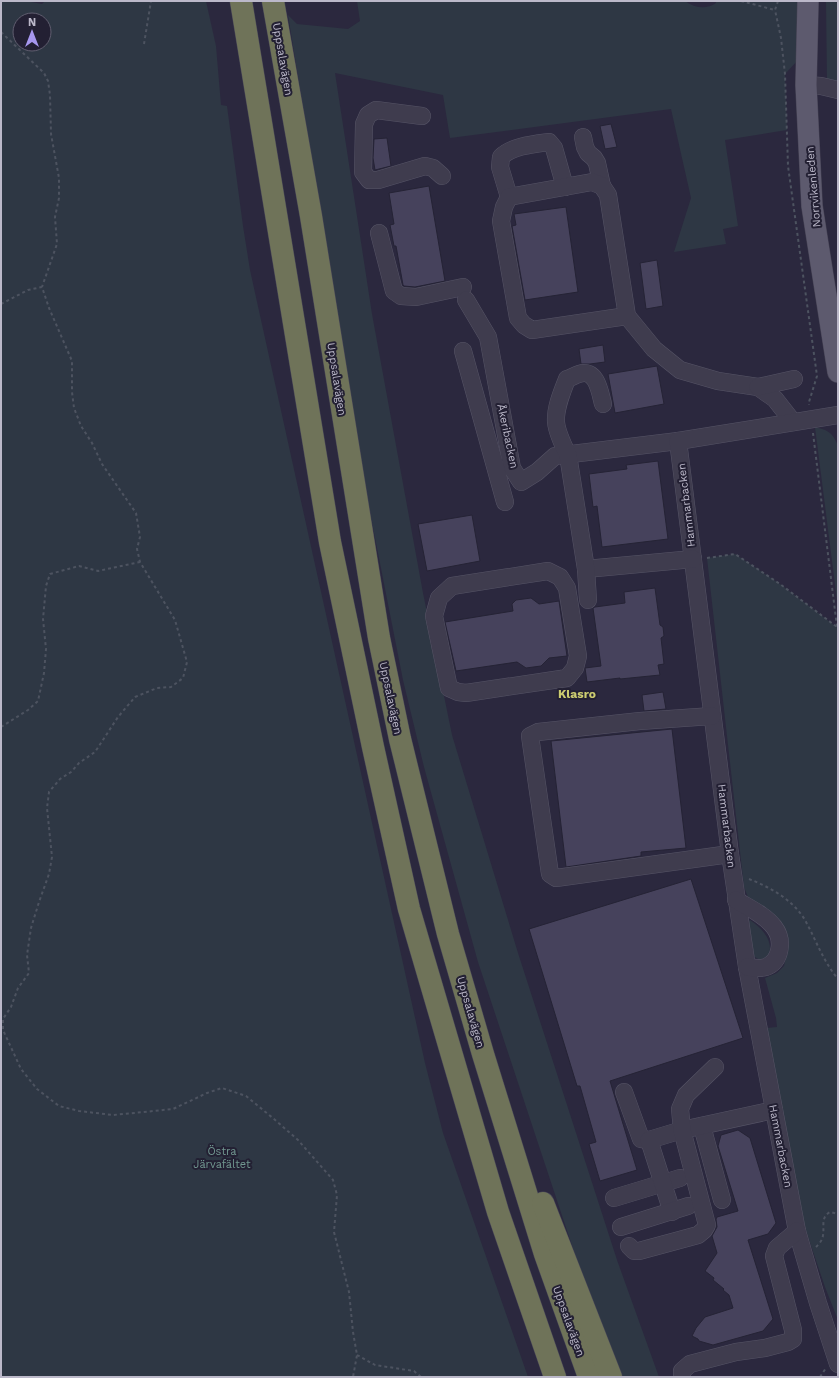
<svg xmlns="http://www.w3.org/2000/svg" width="839" height="1378" font-family="'Work Sans',sans-serif">
<rect width="100%" height="100%" fill="#2b283e"/>
<g fill="#2e3744" fill-rule="evenodd">
<path d="M1 1H26L42 4 45 1H206L216 46 221 105 227 106 243 226 250 270 425 1063 443 1133 528 1377H1ZM20 20H44V44H20Z"/>
<path d="M357 1H685C695 8 706 10 716 3V1H797L798 60 785 74 787 130 725 140 738 226 723 229 726 244 674 252 691 198 671 109 450 138 443 95 335 73 372 314 423 593 452 735 518 953 617 1260 659 1377H619L595 1315 478 962 424 767 403 680 365 487 288 15 297 24 348 29 360 21Z"/>
<path d="M826 1H838V86L827 81Z"/>
<path d="M815 427C828 430 833 433 838 446V608Z"/>
<path d="M735 554 780 584 838 628V1320L825 1287 802 1219 767 1028 777 1027 776 1018 765 978 777 973 784 966 788 948 787 937 779 924 748 897 744 887 707 558Z"/>
<path d="M750 920C762 928 775 942 768 957L760 960 753 956 748 922Z"/>
</g>
<g fill="#46425c" stroke="#252335">
<path d="M611 124 617 147 605 149 600 126Z"/>
<path d="M387 138 391 166 375 170 373 158 374 139Z"/>
<path d="M429 186 445 281 415 287 404 286 403 285 396 246H394L390 225 394 224 389 193Z"/>
<path d="M566 207 578 292 525 300 512 226 516 225 514 214Z"/>
<path d="M657 260 663 306 646 309 640 263Z"/>
<path d="M603 345 605 362 590 364H581L579 349Z"/>
<path d="M657 366 664 404 615 413 608 374Z"/>
<path d="M658 461 668 539 602 547 597 506 593 507 589 474 627 469 626 465Z"/>
<path d="M472 515 480 561 427 571 418 524Z"/>
<path d="M655 588 660 625 663 627 664 636 661 638 664 664 658 665 660 675 620 679V678L587 682 585 668 601 666 593 608 595 607 625 603 624 592Z"/>
<path d="M531 598 539 604 559 601 567 656 549 658 541 666 526 668 517 662 456 671 445 622 513 611 512 604 516 600Z"/>
<path d="M663 692 666 709 644 711 642 695Z"/>
<path d="M672 729 686 848 641 852V856L566 867 551 741Z"/>
<path d="M691 879 743 1038 610 1081 637 1170 600 1181 589 1144 596 1142 580 1086H577L529 929Z"/>
<path d="M738 1130 750 1138 776 1223 768 1234 748 1240 773 1319 763 1331 713 1345 699 1341 698 1339 692 1336 696 1328 705 1317 733 1308 729 1295 723 1290 724 1289 713 1280 714 1278 705 1271 717 1253 712 1236 717 1227 716 1219 717 1217 738 1211 718 1146 721 1135Z"/>
</g>
<g fill="none" stroke-linecap="round" stroke-linejoin="round">
<defs>
<g id="minor">
<path d="M806 85 821 86 838 90"/>
<path d="M422 116 376 110 368 115 364 124 363 172 369 180H378L425 166 433 168 442 176"/>
<path d="M583 137 585 147 588 153 594 158 597 163 602 186"/>
<path d="M509 197 500 167 501 157C512 146 534 144 549 142L554 148 565 187"/>
<path d="M379 233 394 291 401 296 416 297 463 287"/>
<path d="M466 300 488 337 512 468 521 482 537 472 555 456 678 441"/>
<path d="M627 316 532 330 524 325 518 318 501 221 504 207 509 197 592 182 602 186 608 195 627 316 654 349 680 370 718 381 758 387 775 399 793 422"/>
<path d="M463 351 505 502"/>
<path d="M758 387 794 379"/>
<path d="M838 415 678 441 730 854 747 967 797 1231 818 1303 838 1364"/>
<path d="M586 569 693 559"/>
<path d="M548 571 560 577 567 588 578 656 575 668 567 678 466 693 458 692 449 688 434 616 439 598 452 586Z"/>
<path d="M588 600 586 569 568 455C563 445 557 433 556 422 555 408 562 392 567 379 571 378 575 375 579 374 597 368 600 393 603 404"/>
<path d="M712 716 640 721 538 732 530 736 550 874 556 878 730 854"/>
<path d="M736 900C749 908 765 915 774 927 784 940 781 961 766 967 760 969 753 968 747 967"/>
<path d="M624 1092 641 1139 649 1140"/>
<path d="M702 1126 722 1200"/>
<path d="M614 1198 680 1178"/>
<path d="M672 1212 649 1140 682 1130 774 1110"/>
<path d="M621 1227 688 1206"/>
<path d="M629 1246 634 1251H639L698 1235 704 1230 707 1225 682 1130 680 1109 686 1095 715 1067"/>
<path d="M682 1377V1371L690 1364 736 1352 765 1348 788 1342 793 1339V1330L774 1256 777 1248 797 1231"/>
</g>
<path id="major" d="M808 1 806 85 812 206 838 372"/>
<g id="highway">
<path d="M241 1 330 542 373 747 409 909 498 1212 555 1377"/>
<path d="M273 1 311 216 379 638 400 739 448 934 483 1054 545 1254 589 1377"/>
<path d="M543 1203 611 1377"/>
</g>
</defs>
<use href="#minor" stroke="#565466" stroke-width="18"/>
<use href="#major" stroke="#454254" stroke-width="22"/>
<use href="#highway" stroke="#464456" stroke-width="23"/>
<g stroke="#4d5360" stroke-width="2" stroke-dasharray="3 3" stroke-linecap="butt">
<path d="M741 1 775 10"/>
<path d="M778 1 775 10 781 38 785 74 788 166 817 376 809 402V405"/>
<path d="M1 32 44 73 48 81 50 95 51 134 59 178V198L55 217 57 244 42 287"/>
<path d="M144 44 151 1"/>
<path d="M1 304 28 290 42 287 49 308 72 361V392L74 408 81 426 92 443 102 464 136 513 140 537 137 549 140 562 175 620 187 662 183 678 171 687 157 688 135 697 118 717 95 752 79 763 71 772 60 779 49 792 47 808 52 857 49 874 39 902 31 928 27 955 29 973 18 988 11 1007 3 1019V1030L21 1069 37 1089 59 1106 79 1111 113 1115 144 1112 173 1109 207 1093 222 1088 246 1096 274 1119 298 1140 333 1180 337 1195 334 1232 349 1292 353 1332 357 1355 353 1377"/>
<path d="M813 433 837 627 838 628"/>
<path d="M707 558 735 554 780 584 837 627"/>
<path d="M1 727 28 710 38 701 44 673 46 649 43 619 46 586 50 574 79 566 98 571 140 562"/>
<path d="M749 879C770 887 793 900 805 920 816 940 823 961 838 979"/>
<path d="M816 1247C818 1245 821 1242 822 1239 826 1229 819 1218 830 1212L838 1214"/>
<path d="M357 1355 375 1365 414 1371 421 1377"/>
<path d="M820 1377 826 1368"/>
</g>
<use href="#minor" stroke="#3f3c4e" stroke-width="17"/>
<use href="#major" stroke="#5d5a6e" stroke-width="21"/>
<use href="#highway" stroke="#6f7359" stroke-width="22"/>
</g>
<g text-anchor="middle" stroke-width="4" stroke-linejoin="round" paint-order="stroke">
<g font-size="11" fill="#bbb8c9" stroke="#232033">
<text transform="translate(283 59) rotate(80)" y="4">Uppsalavägen</text>
<text transform="translate(813 187) rotate(-95)" y="4">Norrvikenleden</text>
<text transform="translate(337 379) rotate(81)" y="4">Uppsalavägen</text>
<text transform="translate(508 436) rotate(78)" y="4">Åkeribacken</text>
<text transform="translate(686 505) rotate(-97)" y="4">Hammarbacken</text>
<text transform="translate(391 698) rotate(78)" y="4">Uppsalavägen</text>
<text transform="translate(727 826) rotate(83)" y="4">Hammarbacken</text>
<text transform="translate(471 1012) rotate(74)" y="4">Uppsalavägen</text>
<text transform="translate(781 1146) rotate(79)" y="4">Hammarbacken</text>
<text transform="translate(569 1321) rotate(70)" y="4">Uppsalavägen</text>
</g>
<g font-size="11" fill="#719790" stroke="#232033">
<text x="222" y="1155">Östra<tspan x="222" dy="13">Järvafältet</tspan></text>
</g>
<g font-size="12" font-weight="bold" fill="#cccc70" stroke="#232033">
<text x="577" y="698">Klasro</text>
</g>
</g>
<rect width="839" height="1378" fill="none" stroke="#bbb8c9" stroke-width="4"/>
<g transform="translate(32 32)"><circle r="19" fill="#232033" stroke="#605d6f"/>
<path d="M0-3L7 15L0 10L-7 15Z" fill="#a797ef"/>
<text y="-6" font-size="11" font-weight="bold" text-anchor="middle" fill="#bbb8c9">N</text>
</g>
</svg>
